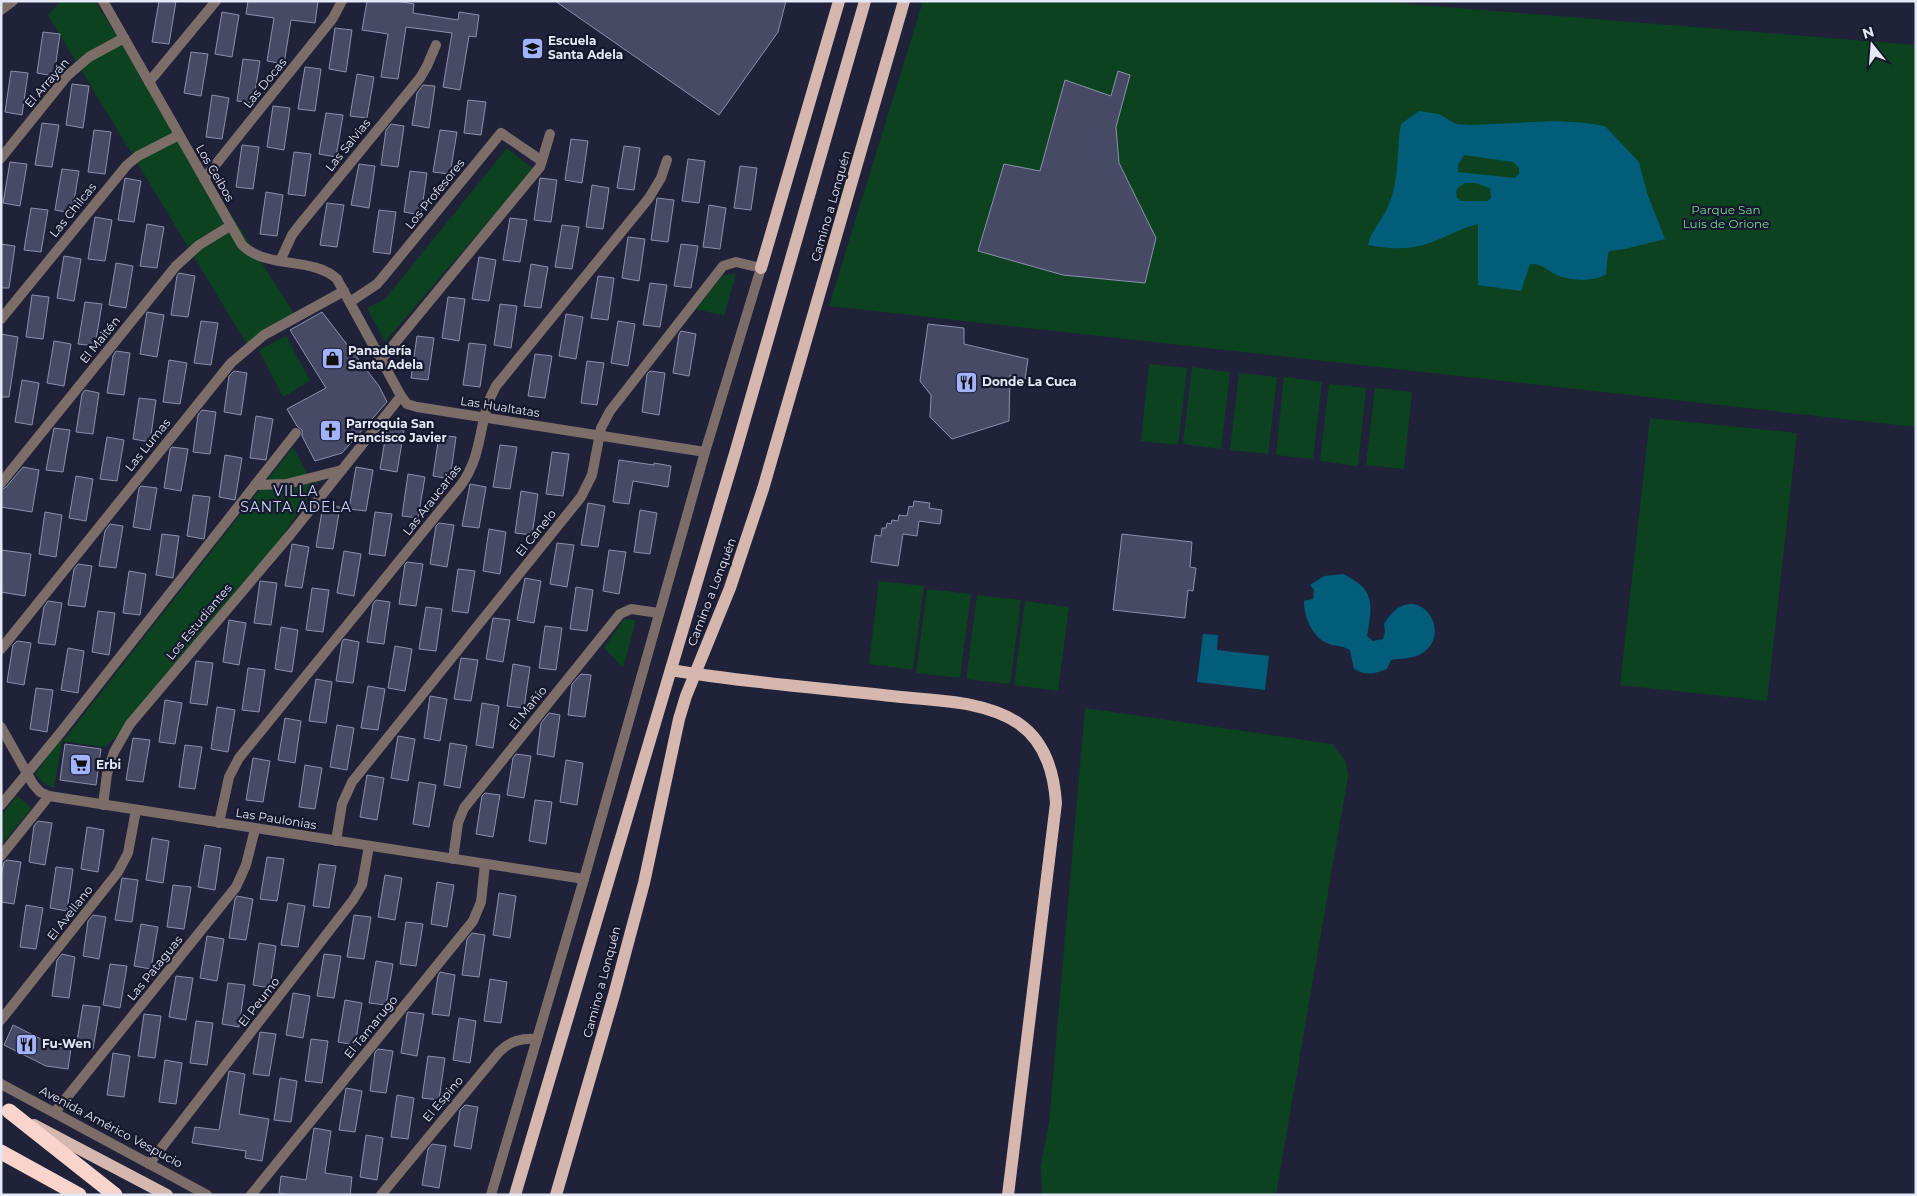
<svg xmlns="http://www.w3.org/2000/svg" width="1917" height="1196" font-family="Montserrat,sans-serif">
<rect width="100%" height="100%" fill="#1f2239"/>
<g fill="#0d4220">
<path d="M62 1H95L297 318 248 346 48 15Z"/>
<path d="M923 1H1372L1916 45V427L829 306Z"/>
<path d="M507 148 533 169 385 342 367 308 385 299Z"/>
<path d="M736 274 724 316 696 309 723 275Z"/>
<path d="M286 336 310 381 283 397 259 350Z"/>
<path d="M1149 364 1187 368 1178 445 1141 441Z"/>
<path d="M1192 367 1230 372 1221 449 1183 444Z"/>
<path d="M1239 373 1277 377 1268 454 1230 450Z"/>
<path d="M1284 377 1322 382 1313 459 1276 455Z"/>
<path d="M1329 384 1366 388 1358 466 1320 461Z"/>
<path d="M1375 388 1412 392 1404 469 1366 465Z"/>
<path d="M1650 418 1797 433 1767 701 1620 685Z"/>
<path d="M293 447 308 475 320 479 283 536 120 733 105 747 63 741Z"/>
<path d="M879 581 924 586 913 670 869 664Z"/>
<path d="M927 589 971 594 960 678 916 673Z"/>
<path d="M977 595 1021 600 1010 684 966 679Z"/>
<path d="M1025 601 1069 607 1058 691 1014 685Z"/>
<path d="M624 619 636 620 623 668 604 648Z"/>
<path d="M1085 708 1332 744 1346 761 1348 776 1276 1195H1042L1041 1165 1049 1123Z"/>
<path d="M63 735 54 788 44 783 35 774Z"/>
<path d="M17 796 32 808 1 845V816Z"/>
</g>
<g fill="#025d7b" fill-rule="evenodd">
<path d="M1419 111 1439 114 1456 124 1472 125 1555 121 1586 123 1605 126 1639 162 1647 193 1665 239 1625 249 1610 251 1608 253 1606 274C1595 282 1572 281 1559 276 1549 272 1542 263 1530 264L1521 291 1478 285V224C1457 229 1439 242 1419 246 1402 250 1384 248 1368 245 1371 230 1384 218 1389 204 1400 178 1396 151 1401 124ZM1464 155 1513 162 1519 168V174L1515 178 1458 172V165ZM1465 183H1475L1490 188 1491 198 1487 201H1461L1457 198 1456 191 1460 186Z"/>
<path d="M1343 574C1375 589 1373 604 1367 636L1373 641 1383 639 1385 632 1384 624C1413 575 1455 629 1424 652 1415 659 1402 658 1391 660L1387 669C1374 674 1366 676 1354 669L1350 650C1343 646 1339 646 1332 645 1313 640 1304 618 1304 601L1313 599 1314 590 1310 585 1324 576Z"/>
<path d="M1203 634 1218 635 1217 650 1269 656 1265 690 1197 682Z"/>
</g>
<g fill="#464a64" stroke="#8b90ad">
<path d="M159 1H176L169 44 152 42Z"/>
<path d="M248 1H318L315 23 291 20 284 64 267 61 274 18 246 14Z"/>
<path d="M367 1H397L414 4 413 13 458 20 459 12 479 15 476 37 469 36 460 90 443 87 452 33 406 27 398 79 381 77 388 34 362 30Z"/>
<path d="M555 1H786L778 32 719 115Z"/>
<path d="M222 12 239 15 232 57 215 54Z"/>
<path d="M335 28 352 30 346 72 329 69Z"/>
<path d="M43 32 60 34 54 76 37 73Z"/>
<path d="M191 52 208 54 201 96 184 93Z"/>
<path d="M243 59 260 61 253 103 237 101Z"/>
<path d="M305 67 321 69 315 111 298 109Z"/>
<path d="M11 71 28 73 22 115 5 112Z"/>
<path d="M1118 71 1130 75 1116 127 1119 163 1156 238 1145 283 1063 275 978 251 1004 164 1040 171 1065 80 1111 96Z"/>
<path d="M357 74 374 77 367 118 350 116Z"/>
<path d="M72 84 89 86 83 128 66 125Z"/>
<path d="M423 85 435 86 429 128 412 125 417 93Z"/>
<path d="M212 95 229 98 222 139 206 137Z"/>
<path d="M468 100 486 102 481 135 464 133Z"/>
<path d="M273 106 290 108 284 150 267 147Z"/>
<path d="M326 113 343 115 336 157 319 154Z"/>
<path d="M42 123 59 125 52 167 35 165Z"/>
<path d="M391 124 404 126 398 167 381 165 386 130Z"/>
<path d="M94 130 111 132 105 174 88 172Z"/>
<path d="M440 130 457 132 450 174 433 172Z"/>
<path d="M571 139 588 141 582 183 565 180Z"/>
<path d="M242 145 259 147 253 189 236 187Z"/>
<path d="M624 146 640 148 634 190 617 188Z"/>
<path d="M294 152 311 154 305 196 288 194Z"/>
<path d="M688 159 705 161 699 203 682 201Z"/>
<path d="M10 162 27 164 20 206 3 203Z"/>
<path d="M359 164 375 166 369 208 351 205Z"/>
<path d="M740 166 757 168 751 210 734 208Z"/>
<path d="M62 169 79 171 72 213 55 210Z"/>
<path d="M410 171 427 173 421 215 404 212Z"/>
<path d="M125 178 141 181 134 222 118 220Z"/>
<path d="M540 178 557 180 551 222 534 220Z"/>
<path d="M592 185 609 188 603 229 586 227Z"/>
<path d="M266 192 283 195 277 236 260 234Z"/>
<path d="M657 198 674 200 668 242 651 240Z"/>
<path d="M327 203 344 205 337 247 320 245Z"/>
<path d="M709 205 726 208 720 249 703 247Z"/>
<path d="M31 208 48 210 41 252 24 250Z"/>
<path d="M379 210 396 212 390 254 373 252Z"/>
<path d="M95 217 112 220 105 261 88 259Z"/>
<path d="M510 218 527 220 520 262 503 260Z"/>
<path d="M147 224 164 227 157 268 140 266Z"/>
<path d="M562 225 579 227 572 269 555 267Z"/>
<path d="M628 237 645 239 639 281 622 278Z"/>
<path d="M1 244 15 246 9 288H1Z"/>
<path d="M681 244 698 246 691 288 674 286Z"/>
<path d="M64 256 81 259 74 301 57 298Z"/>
<path d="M479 257 496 260 489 301 472 299Z"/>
<path d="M116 263 133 266 126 308 109 305Z"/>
<path d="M531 264 548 267 541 308 524 306Z"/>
<path d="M179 273 195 276 188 317 171 315 177 276Z"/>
<path d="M598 276 614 278 608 320 591 318Z"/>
<path d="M650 283 667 285 660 327 643 325Z"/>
<path d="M32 295 49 297 43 339 26 337Z"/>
<path d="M448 297 465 299 459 341 442 338Z"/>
<path d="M85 302 102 304 95 346 78 344Z"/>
<path d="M500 304 517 306 511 348 494 345Z"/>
<path d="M147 312 164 315 157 357 140 354Z"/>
<path d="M322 312 379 386 387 402 342 453 315 461 302 436V430L297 426 287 409 326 388 290 330Z"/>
<path d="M566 314 583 317 576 359 559 356Z"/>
<path d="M201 321 218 323 211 365 194 363Z"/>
<path d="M618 321 635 324 628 366 611 363Z"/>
<path d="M928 324 964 328V344L1028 359 1025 379 1010 375 1009 421 952 439 930 417 931 395 920 381Z"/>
<path d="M681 331 696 334 689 376 673 373 679 334Z"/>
<path d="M1 334 18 337 9 397H1Z"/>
<path d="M417 336 434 338 428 380 411 378Z"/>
<path d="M54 341 71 344 64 386 47 383Z"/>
<path d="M469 343 486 345 480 387 463 385Z"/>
<path d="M116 351 130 353 124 395 107 393 113 356Z"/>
<path d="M535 354 552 356 545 398 528 396Z"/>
<path d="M169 360 187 363 180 404 163 402Z"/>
<path d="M587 361 604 363 597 405 581 403Z"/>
<path d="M234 371 247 373 241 415 224 412 229 376Z"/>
<path d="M650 371 665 373 659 415 642 412 647 374Z"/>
<path d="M22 380 39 383 32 425 15 422Z"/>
<path d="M85 390 99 393 93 434 76 432 82 394Z"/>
<path d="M139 398 156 400 150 442 133 439Z"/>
<path d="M202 410 216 412 210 454 193 452 198 415Z"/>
<path d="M256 416 273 419 266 460 250 458Z"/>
<path d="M54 428 70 430 63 472 46 470Z"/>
<path d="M387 428 404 430 397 472 380 469Z"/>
<path d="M439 435 456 437 450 479 433 476Z"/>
<path d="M107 437 124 440 117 481 100 479Z"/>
<path d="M500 445 517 447 510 489 493 487Z"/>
<path d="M172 447 188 449 181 491 164 488 170 449Z"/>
<path d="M552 452 569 454 563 496 546 494Z"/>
<path d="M225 455 242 458 235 500 219 497Z"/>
<path d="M619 460 654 465V463L671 466 668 487 633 481 629 504 613 502Z"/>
<path d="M23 467 39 470 32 512 1 507V490L6 487Z"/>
<path d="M356 467 373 470 366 511 349 509Z"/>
<path d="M408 474 425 477 418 518 402 516Z"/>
<path d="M76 476 93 479 86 521 69 518Z"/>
<path d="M470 484 486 487 479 528 462 526Z"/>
<path d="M141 486 157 488 150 530 133 527 139 488Z"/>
<path d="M521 491 538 494 532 535 515 533Z"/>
<path d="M193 495 210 497 204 539 187 536Z"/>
<path d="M914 501 930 503 929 508 942 510 940 524 919 521 917 536 903 534 898 566 871 562 875 535 881 536 882 528H886L887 523 891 524 892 520 898 521 899 515 907 516 909 506 913 507Z"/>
<path d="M588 503 605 506 598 547 581 545Z"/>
<path d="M323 505 340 507 333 549 316 547Z"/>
<path d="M640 510 657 513 650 554 634 552Z"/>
<path d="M45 512 62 515 56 557 39 554Z"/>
<path d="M375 512 392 514 385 556 369 554Z"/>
<path d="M439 523 454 525 447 567 430 564 436 526Z"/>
<path d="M110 524 123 526 116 568 99 566 105 531Z"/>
<path d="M489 529 506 532 500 574 483 571Z"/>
<path d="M162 534 179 536 173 578 156 575Z"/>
<path d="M1122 534 1192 542 1190 567 1196 568 1193 591 1188 590 1185 618 1113 610Z"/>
<path d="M557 543 574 545 567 587 550 584Z"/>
<path d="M292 544 309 547 302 588 285 586Z"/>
<path d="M1 550 31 554 25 596 1 592Z"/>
<path d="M609 550 626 552 619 594 603 591Z"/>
<path d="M344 551 361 554 354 596 337 593Z"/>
<path d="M407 562 423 564 416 606 399 604 405 564Z"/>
<path d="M78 564 92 566 85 607 68 605 74 569Z"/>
<path d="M458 569 475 571 468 613 452 611Z"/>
<path d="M129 571 146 574 140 615 123 613Z"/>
<path d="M525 578 541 581 534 623 517 620Z"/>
<path d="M260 581 277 583 271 625 254 623Z"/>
<path d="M576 587 593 590 587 631 570 629Z"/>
<path d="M312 588 329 590 323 632 306 630Z"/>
<path d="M376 600 390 602 384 644 367 642 373 604Z"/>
<path d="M48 601 62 603 55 645 38 643 44 607Z"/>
<path d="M426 607 442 609 436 651 419 649Z"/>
<path d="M98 611 115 613 109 655 92 652Z"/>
<path d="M493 618 510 620 503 662 486 659Z"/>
<path d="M229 620 246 623 239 665 223 662Z"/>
<path d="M545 626 562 628 556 670 539 668Z"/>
<path d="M281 627 298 630 292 672 275 669Z"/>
<path d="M344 639 359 642 353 683 336 681 342 642Z"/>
<path d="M17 641 31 643 24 685 7 682 13 645Z"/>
<path d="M395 646 412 649 405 691 388 688Z"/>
<path d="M68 648 84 651 78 693 61 690Z"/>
<path d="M461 658 478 660 471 701 454 699Z"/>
<path d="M196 661 213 663 207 705 190 703Z"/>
<path d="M513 664 530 667 524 708 507 706Z"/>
<path d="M248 668 265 670 259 712 242 710Z"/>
<path d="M581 674 591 675 585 717 568 715 572 684Z"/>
<path d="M316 679 332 682 326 723 309 721Z"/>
<path d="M368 686 385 689 378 730 361 728Z"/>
<path d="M36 688 53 690 47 732 30 729Z"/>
<path d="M430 696 447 699 440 741 424 738Z"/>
<path d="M165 700 182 703 175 744 159 742Z"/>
<path d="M482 703 499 706 493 748 476 745Z"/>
<path d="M217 707 235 710 228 752 211 749Z"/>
<path d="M549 713 560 715 554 757 537 754 541 723Z"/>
<path d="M285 718 301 721 295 763 278 760Z"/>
<path d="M337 725 354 728 347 770 330 767Z"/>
<path d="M398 736 415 739 408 781 391 778Z"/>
<path d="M133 738 150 740 143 782 126 780Z"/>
<path d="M450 743 467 746 460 788 444 785Z"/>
<path d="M65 744 101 749 96 785 60 780Z"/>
<path d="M185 745 202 747 195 789 179 787Z"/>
<path d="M516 754 531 756 524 798 507 795 513 758Z"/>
<path d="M253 758 270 761 263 802 246 800Z"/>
<path d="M566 760 583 763 577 805 560 802Z"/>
<path d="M305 765 322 768 315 809 299 807Z"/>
<path d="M367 775 384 778 377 820 360 817Z"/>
<path d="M419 782 436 785 429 827 413 824Z"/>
<path d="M485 793 500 795 493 837 476 834 482 796Z"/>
<path d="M535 800 552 802 546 844 529 841Z"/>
<path d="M38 821 52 823 45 865 29 862 34 826Z"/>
<path d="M87 827 104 830 98 872 81 869Z"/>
<path d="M152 838 169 841 163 883 146 880Z"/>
<path d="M205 845 221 848 215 890 198 887Z"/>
<path d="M267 857 284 859 277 901 260 899Z"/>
<path d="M7 860 21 862 14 904 1 902V877L4 862Z"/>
<path d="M319 864 336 866 329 908 313 906Z"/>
<path d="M56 867 73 869 67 911 50 908Z"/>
<path d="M385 875 402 878 395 920 378 917Z"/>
<path d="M122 878 138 880 132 922 115 920Z"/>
<path d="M437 882 454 885 447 927 431 924Z"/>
<path d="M173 885 191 887 184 929 167 927Z"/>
<path d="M499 893 516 896 510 938 493 935Z"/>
<path d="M237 896 253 899 246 940 229 938 235 899Z"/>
<path d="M288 903 305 906 298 947 281 945Z"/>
<path d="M26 905 43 908 36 949 20 947Z"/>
<path d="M93 915 106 917 99 959 83 956 88 921Z"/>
<path d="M354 915 371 917 364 959 347 957Z"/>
<path d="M406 922 423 924 416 966 400 964Z"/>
<path d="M141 924 158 927 151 969 134 966Z"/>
<path d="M472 933 485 935 479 977 462 975 467 939Z"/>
<path d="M207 936 224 939 217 981 200 978Z"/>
<path d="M259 943 276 946 270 988 253 985Z"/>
<path d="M62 954 75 957 69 998 52 996 57 960Z"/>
<path d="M324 954 341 956 334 998 317 996Z"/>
<path d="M376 961 393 964 386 1005 369 1003Z"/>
<path d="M110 964 127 966 120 1008 103 1005Z"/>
<path d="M440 972 455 975 449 1016 432 1014 438 976Z"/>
<path d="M176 976 193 978 186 1020 169 1017Z"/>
<path d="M490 979 507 982 501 1023 484 1021Z"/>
<path d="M228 983 245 985 239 1027 222 1024Z"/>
<path d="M293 993 310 996 303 1038 286 1035Z"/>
<path d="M345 1000 362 1003 355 1045 338 1042Z"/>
<path d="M83 1005 100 1007 93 1049 76 1047Z"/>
<path d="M408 1012 424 1014 417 1056 401 1053 407 1014Z"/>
<path d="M144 1014 161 1016 155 1058 138 1056Z"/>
<path d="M459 1018 476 1021 470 1063 453 1060Z"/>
<path d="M196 1021 213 1023 207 1065 190 1063Z"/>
<path d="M13 1025 55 1046 71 1048 68 1069 46 1066 4 1045Z"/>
<path d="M260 1032 276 1034 269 1076 253 1074Z"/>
<path d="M311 1039 328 1041 322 1083 305 1081Z"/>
<path d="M378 1049 393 1051 386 1093 370 1091 375 1052Z"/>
<path d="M113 1053 130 1056 124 1097 107 1095Z"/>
<path d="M428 1056 445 1058 439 1100 422 1098Z"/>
<path d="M165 1060 182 1063 176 1104 159 1102Z"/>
<path d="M229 1071 245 1074 239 1114 269 1119 262 1161 245 1158 246 1151 192 1143 195 1127 219 1130Z"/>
<path d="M280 1078 297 1081 291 1122 274 1120Z"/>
<path d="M346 1088 362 1091 355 1132 339 1130Z"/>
<path d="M397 1095 414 1098 408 1139 391 1137Z"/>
<path d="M465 1105 478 1107 471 1149 454 1146 460 1110Z"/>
<path d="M314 1128 331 1131 325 1173 352 1177 350 1195H293L279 1193 281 1176 306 1180Z"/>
<path d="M366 1135 383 1138 377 1180 360 1177Z"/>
<path d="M432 1144 446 1146 439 1188 422 1185 428 1149Z"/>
</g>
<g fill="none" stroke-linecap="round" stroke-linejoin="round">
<g stroke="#7c6d69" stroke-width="10">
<path d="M103 1 242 245C268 270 312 256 337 279L401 396 407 404 417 407 705 452"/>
<path d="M1 10 13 1"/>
<path d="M149 82 216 1"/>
<path d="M1 158 67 76 89 57 124 38"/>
<path d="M204 179 333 18 342 1"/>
<path d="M280 261 292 235 298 227 420 78 427 66 436 45"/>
<path d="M350 302 377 284 383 277 501 133 542 161"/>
<path d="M1 319 127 165 138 156 179 135"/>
<path d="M381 360 540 167 550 134"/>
<path d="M1 483 176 266 199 245 230 226"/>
<path d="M255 485 286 484 342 470"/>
<path d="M1 649 231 363 264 335 344 291"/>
<path d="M1 727 33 784 40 792 49 796 584 879"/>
<path d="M1 805 61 732 296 433"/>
<path d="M103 805 107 774 114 752 130 724 290 535 401 396"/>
<path d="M219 823 229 777 239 758 461 485C485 452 477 419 496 386L649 198 661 178 667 160"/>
<path d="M336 841 342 804 352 782 581 497 592 475 601 428 610 411 723 266 736 262 761 268"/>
<path d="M1 856 49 796"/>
<path d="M453 859 458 823 464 808 620 614 631 609 659 613"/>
<path d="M1 1020 118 872 128 853 136 810"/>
<path d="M1 1084 207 1195"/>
<path d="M55 1112 236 887 246 865 255 829"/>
<path d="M149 1164 353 900 362 885 369 846"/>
<path d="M251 1195 473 921 481 902 485 864"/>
<path d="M381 1195 499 1052C510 1041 521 1038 537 1039"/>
</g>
<path stroke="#7c6d69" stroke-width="10" d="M491 1195 584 879 705 452 761 268"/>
<g stroke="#d5b7af" stroke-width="12">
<path d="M761 268 839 1"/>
<path d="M671 670C746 683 824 688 901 697 939 701 985 701 1018 723 1045 741 1054 773 1056 803L1008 1195"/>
<path d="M34 1125 167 1195"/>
<path d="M515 1195 736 450 865 1"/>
<path d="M556 1195 614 995 644 883 679 719 686 696 730 588 763 489 904 1"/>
</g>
<g stroke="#f9d4cb" stroke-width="15">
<path d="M9 1111 115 1195"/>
<path d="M1 1152 79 1195"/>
</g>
</g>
<defs>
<symbol id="school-square" viewBox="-11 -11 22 22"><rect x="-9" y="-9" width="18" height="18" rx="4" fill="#a2b2fd" stroke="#16182e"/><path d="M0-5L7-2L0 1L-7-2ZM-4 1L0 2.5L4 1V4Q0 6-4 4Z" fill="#111"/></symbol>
<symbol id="shop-square" viewBox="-11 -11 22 22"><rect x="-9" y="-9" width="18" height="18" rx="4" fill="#a2b2fd" stroke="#16182e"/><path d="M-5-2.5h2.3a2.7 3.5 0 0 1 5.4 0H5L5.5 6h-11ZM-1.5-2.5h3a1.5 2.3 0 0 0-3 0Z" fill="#111"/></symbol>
<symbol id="restaurant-square" viewBox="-11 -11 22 22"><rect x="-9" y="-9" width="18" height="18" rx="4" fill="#a2b2fd" stroke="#16182e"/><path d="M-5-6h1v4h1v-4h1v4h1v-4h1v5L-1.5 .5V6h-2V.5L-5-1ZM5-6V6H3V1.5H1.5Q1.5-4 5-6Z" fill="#111"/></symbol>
<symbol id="church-square" viewBox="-11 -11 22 22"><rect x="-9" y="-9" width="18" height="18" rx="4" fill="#a2b2fd" stroke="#16182e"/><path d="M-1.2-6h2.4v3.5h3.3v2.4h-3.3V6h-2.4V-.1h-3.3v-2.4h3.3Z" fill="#111"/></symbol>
<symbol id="supermarket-square" viewBox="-11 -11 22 22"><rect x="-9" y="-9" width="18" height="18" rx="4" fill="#a2b2fd" stroke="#16182e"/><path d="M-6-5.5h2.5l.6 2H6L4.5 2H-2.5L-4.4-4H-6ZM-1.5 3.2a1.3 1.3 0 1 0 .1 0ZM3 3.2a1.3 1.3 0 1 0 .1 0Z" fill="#111"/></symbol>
</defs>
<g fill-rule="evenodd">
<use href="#school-square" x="520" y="36" width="25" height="25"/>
<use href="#shop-square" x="320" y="346" width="25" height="25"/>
<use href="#restaurant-square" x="954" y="370" width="25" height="25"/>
<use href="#church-square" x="318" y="418" width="25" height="25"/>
<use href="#supermarket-square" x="68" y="752" width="25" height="25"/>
<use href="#restaurant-square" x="14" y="1032" width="25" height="25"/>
</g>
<g text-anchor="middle" stroke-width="4.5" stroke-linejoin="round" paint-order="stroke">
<g font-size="12" font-weight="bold" fill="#e5e8f7" stroke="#16182e" text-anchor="start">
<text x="548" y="45">Escuela<tspan x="548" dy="14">Santa Adela</tspan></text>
<text x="348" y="355">Panadería<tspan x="348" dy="14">Santa Adela</tspan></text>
<text x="982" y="386">Donde La Cuca</text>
<text x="346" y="428">Parroquia San<tspan x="346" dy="14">Francisco Javier</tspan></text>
<text x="96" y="769">Erbi</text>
<text x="42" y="1048">Fu-Wen</text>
</g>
<g font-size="12" fill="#e5e8f7" stroke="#16182e">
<text transform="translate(47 83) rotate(-49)" y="4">El Arrayán</text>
<text transform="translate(265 83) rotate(-51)" y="4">Las Docas</text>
<text transform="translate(348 145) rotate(-51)" y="4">Las Salvias</text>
<text transform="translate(215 173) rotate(60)" y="4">Los Ceibos</text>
<text transform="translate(435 194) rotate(-51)" y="4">Los Profesores</text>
<text transform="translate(831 206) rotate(-74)" y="4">Camino a Lonquén</text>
<text transform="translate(73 210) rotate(-51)" y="4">Las Chilcas</text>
<text transform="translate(100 340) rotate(-51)" y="4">El Maitén</text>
<text transform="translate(500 407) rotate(9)" y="4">Las Hualtatas</text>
<text transform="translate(148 445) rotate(-51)" y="4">Las Lumas</text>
<text transform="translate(432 500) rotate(-52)" y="4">Las Araucarias</text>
<text transform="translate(536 533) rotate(-51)" y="4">El Canelo</text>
<text transform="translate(712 592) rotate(-69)" y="4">Camino a Lonquén</text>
<text transform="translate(199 622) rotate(-50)" y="4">Los Estudiantes</text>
<text transform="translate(528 708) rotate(-51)" y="4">El Mañío</text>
<text transform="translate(276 819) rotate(9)" y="4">Las Paulonias</text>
<text transform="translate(70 913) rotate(-52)" y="4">El Avellano</text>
<text transform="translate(155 968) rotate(-51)" y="4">Las Pataguas</text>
<text transform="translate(602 982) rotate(-75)" y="4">Camino a Lonquén</text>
<text transform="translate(259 1002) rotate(-52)" y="4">El Peumo</text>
<text transform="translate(371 1027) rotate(-51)" y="4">El Tamarugo</text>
<text transform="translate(443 1099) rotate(-50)" y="4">El Espino</text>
<text transform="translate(111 1127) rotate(28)" y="4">Avenida Américo Vespucio</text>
</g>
<g font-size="12" fill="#77da91" stroke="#16182e">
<text x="1726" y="214">Parque San<tspan x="1726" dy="14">Luis de Orione</tspan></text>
</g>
<g font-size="14" letter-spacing="1" fill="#c8d3fd" stroke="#16182e">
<text x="296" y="496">VILLA<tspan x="296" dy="16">SANTA ADELA</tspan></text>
</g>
</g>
<rect width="1917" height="1196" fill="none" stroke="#e5e8f7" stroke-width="5"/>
<g transform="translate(1872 45) rotate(343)" stroke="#16182e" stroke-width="4" paint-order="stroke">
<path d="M0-4L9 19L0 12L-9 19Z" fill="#e5e8f7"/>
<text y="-8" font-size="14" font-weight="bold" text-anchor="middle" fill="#e5e8f7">N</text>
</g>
</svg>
